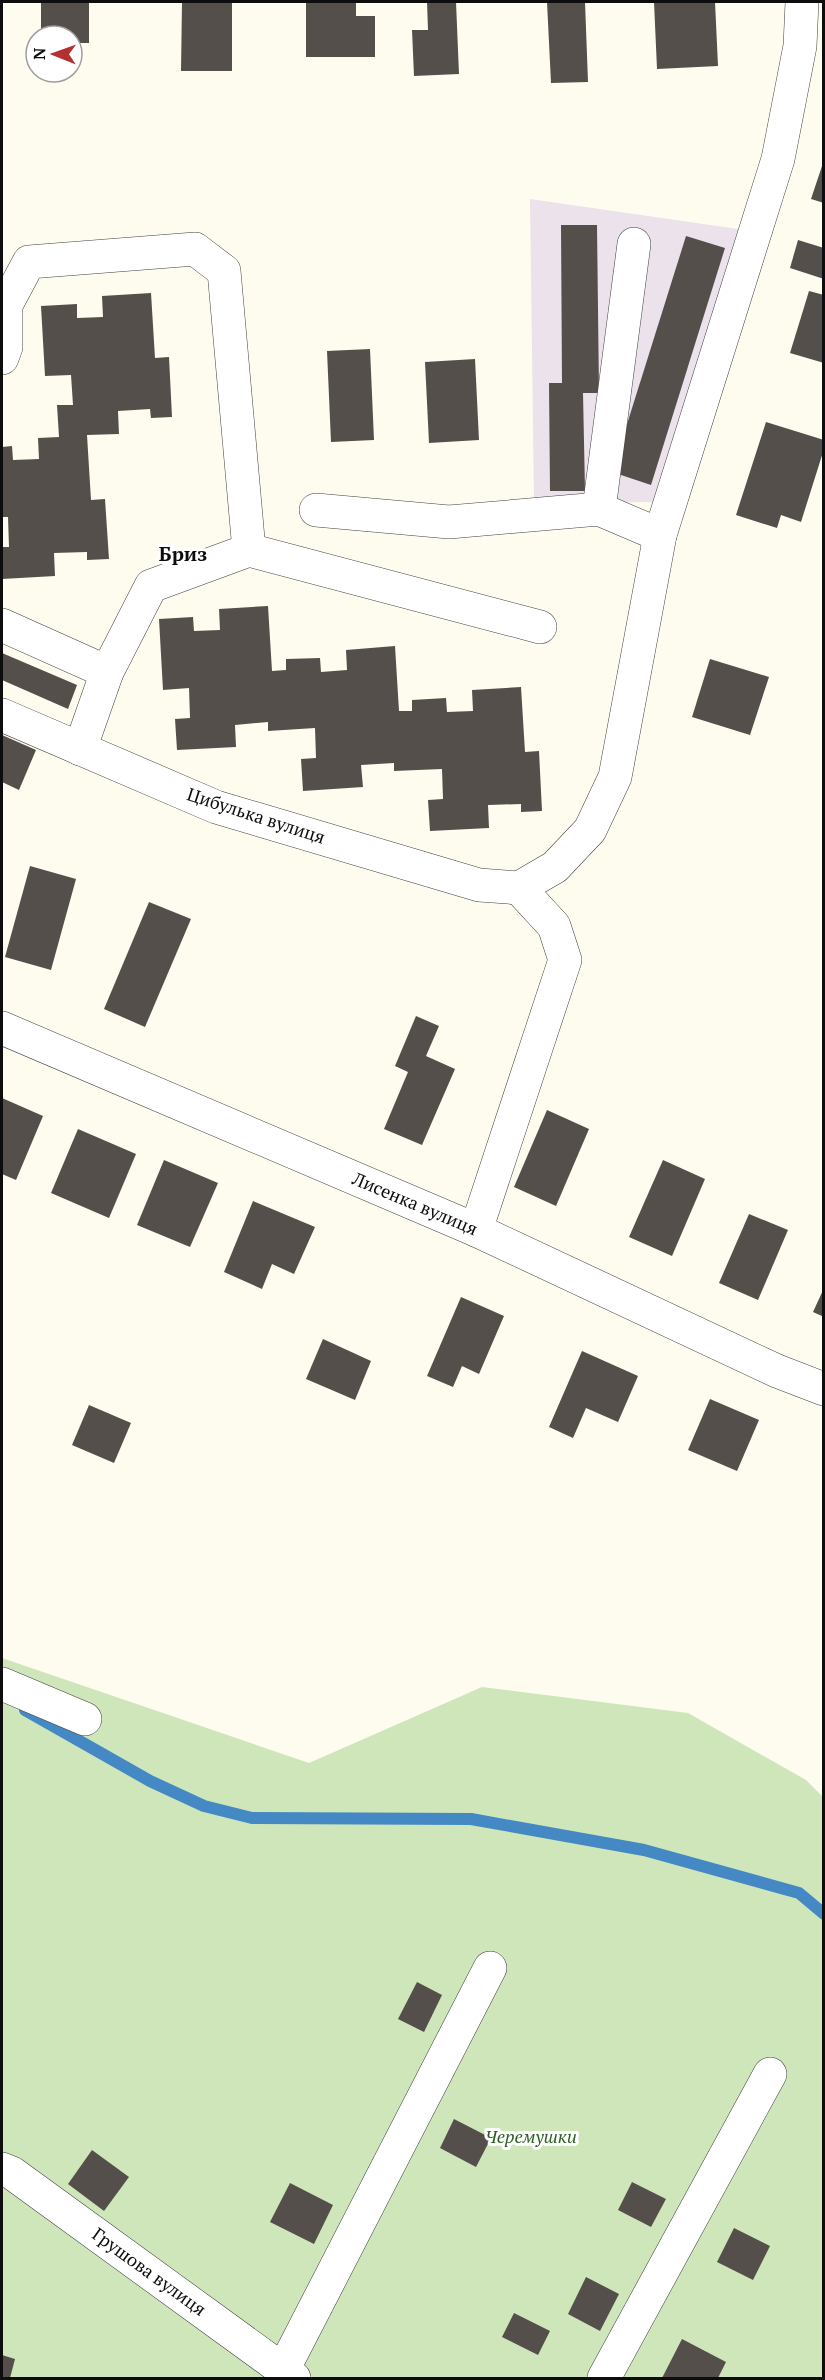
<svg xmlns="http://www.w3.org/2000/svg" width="825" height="2380" font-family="'PT Serif',serif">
<rect width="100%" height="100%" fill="#fefcef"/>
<path fill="#ebe2eb" d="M530 199 745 230 659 502 534 503Z"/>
<path fill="#cfe6bb" d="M2 1658 309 1763 482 1687 688 1713 806 1780 823 1797V2378H2Z"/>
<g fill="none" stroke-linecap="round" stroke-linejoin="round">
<path stroke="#4489c3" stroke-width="12" d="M25 1710 150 1781 204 1806 252 1818 471 1819 644 1850 799 1893 824 1914"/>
</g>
<g fill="#554f4b">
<path d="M41 2H89V43H72V36H41Z"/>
<path d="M182 2H232V71H181Z"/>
<path d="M306 2H356V16H375V57H306Z"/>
<path d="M427 2H456L459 74 414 76 412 30H428Z"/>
<path d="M547 2H585L588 82 551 83Z"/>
<path d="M654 2H715L718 66 657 69Z"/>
<path d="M823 163H824V203L811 199Z"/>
<path d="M561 225H597L599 393H583L585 491H550L549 383H562Z"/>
<path d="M686 236 725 248 651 485 612 472Z"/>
<path d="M798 240 824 248V279L790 268Z"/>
<path d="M809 291 824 295V363L790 353Z"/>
<path d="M151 293 155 358 169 357 172 417 151 418 150 409 118 411 119 434 87 435 91 500 105 499 109 559 87 560V552L54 553 55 576 2 579V547H9L8 517H2V447L12 446 13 460 39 459 38 438 59 437 57 405H73L71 375 45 376 41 306 77 304V318L103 317 102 296Z"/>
<path d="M370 349 374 440 331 442 327 351Z"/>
<path d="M475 359 479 440 429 443 425 362Z"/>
<path d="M766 422 824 440V449L801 522 781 515 777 528 736 515Z"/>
<path d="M268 606 272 671 286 670V659L320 658 321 672 347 670 346 650 395 646 399 711H412V700L446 698 447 712 473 711 472 690 521 687 525 752 539 751 542 811 521 812V804L488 805 489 828 430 831 428 800 443 799 442 769 394 771V763L361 765 363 787 303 791 301 759 316 758 315 728 268 731V722L235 725 236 747 177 750 175 719 190 718 189 688 163 690 159 619 193 617 194 631 220 630 219 609Z"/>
<path d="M2 653 77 685 68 709 2 680Z"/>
<path d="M710 659 769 677 750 735 692 717Z"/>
<path d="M2 735 36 750 19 790 2 782Z"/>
<path d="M30 866 76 879 51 970 5 957Z"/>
<path d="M149 902 191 919 145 1027 104 1009Z"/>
<path d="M416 1016 439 1026 426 1056 455 1069 422 1145 384 1129 408 1072 395 1066Z"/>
<path d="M2 1098 43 1116 16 1180 2 1174Z"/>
<path d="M547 1110 589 1129 556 1206 514 1187Z"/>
<path d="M78 1129 136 1154 109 1218 51 1193Z"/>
<path d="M164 1160 218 1183 190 1247 137 1225Z"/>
<path d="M663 1160 705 1179 672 1256 629 1237Z"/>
<path d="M253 1201 315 1227 294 1274 272 1264 262 1289 224 1272Z"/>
<path d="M749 1214 788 1230 758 1300 719 1283Z"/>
<path d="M824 1288V1317L813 1312Z"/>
<path d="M461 1297 504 1316 479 1374 462 1366 453 1387 427 1376Z"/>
<path d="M323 1339 371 1361 355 1400 306 1379Z"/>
<path d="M582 1351 638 1376 618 1422 586 1408 573 1438 549 1427Z"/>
<path d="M710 1399 759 1420 737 1471 688 1450Z"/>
<path d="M89 1405 131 1423 114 1463 72 1445Z"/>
<path d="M417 1982 442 1995 424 2032 398 2019Z"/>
<path d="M454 2119 491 2138 476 2167 440 2148Z"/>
<path d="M92 2150 129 2177 104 2211 68 2184Z"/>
<path d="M632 2182 666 2199 651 2227 618 2210Z"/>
<path d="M290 2183 333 2205 314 2244 270 2222Z"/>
<path d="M734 2228 770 2246 753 2280 717 2262Z"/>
<path d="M586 2277 619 2294 600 2331 568 2314Z"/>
<path d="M514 2313 550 2331 538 2355 502 2337Z"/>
<path d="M682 2339 726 2362 718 2378H662Z"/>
<path d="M2 2355 15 2359 10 2378H2Z"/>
</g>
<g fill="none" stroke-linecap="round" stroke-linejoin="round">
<defs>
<g id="minor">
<path d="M2 358 6 347V305L29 262 195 249 224 271 249 550"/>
<path d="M599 509 634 244"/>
<path d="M316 510 449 522 599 509 660 535"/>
<path d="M2 625 107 672"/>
<path d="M2 715 216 807 479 885 519 888"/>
<path d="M80 749 107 672 151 586 249 550 540 627"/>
<path d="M519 888 555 867 590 830 615 777 660 535 778 159 800 46 802 2"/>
<path d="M2 1028 476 1230 777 1371 824 1389"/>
<path d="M476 1230 565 960 554 926 519 888"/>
<path d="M2 1684 85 1719"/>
<path d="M2 2169 12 2173 294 2378"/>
<path d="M283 2370 490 1968"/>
<path d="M604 2378 770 2074"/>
</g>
</defs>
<use href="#minor" stroke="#404040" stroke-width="34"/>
<use href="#minor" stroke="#fff" stroke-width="33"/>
</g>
<g text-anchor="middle" stroke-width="6" stroke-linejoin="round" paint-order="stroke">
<g font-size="18" fill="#0d0d0d" stroke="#fff">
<text transform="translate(256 816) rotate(18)" y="6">Цибулька вулиця</text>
<text transform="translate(415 1204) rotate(23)" y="6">Лисенка вулиця</text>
<text transform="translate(149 2272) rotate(36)" y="6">Грушова вулиця</text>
</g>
<g font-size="18" font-style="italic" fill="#2c6023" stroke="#fff">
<text x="531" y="2143">Черемушки</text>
</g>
<g font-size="20" font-weight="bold" fill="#0d0d0d" stroke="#fff">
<text x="183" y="561">Бриз</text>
</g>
</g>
<rect width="825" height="2380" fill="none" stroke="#0d0d0d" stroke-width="6"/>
<g transform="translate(54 54) rotate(271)"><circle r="28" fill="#ffffff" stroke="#9e9e9e" stroke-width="1.5"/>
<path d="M0-4.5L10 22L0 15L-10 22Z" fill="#b33130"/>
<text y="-9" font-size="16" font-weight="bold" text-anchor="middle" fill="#0d0d0d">N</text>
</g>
</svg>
